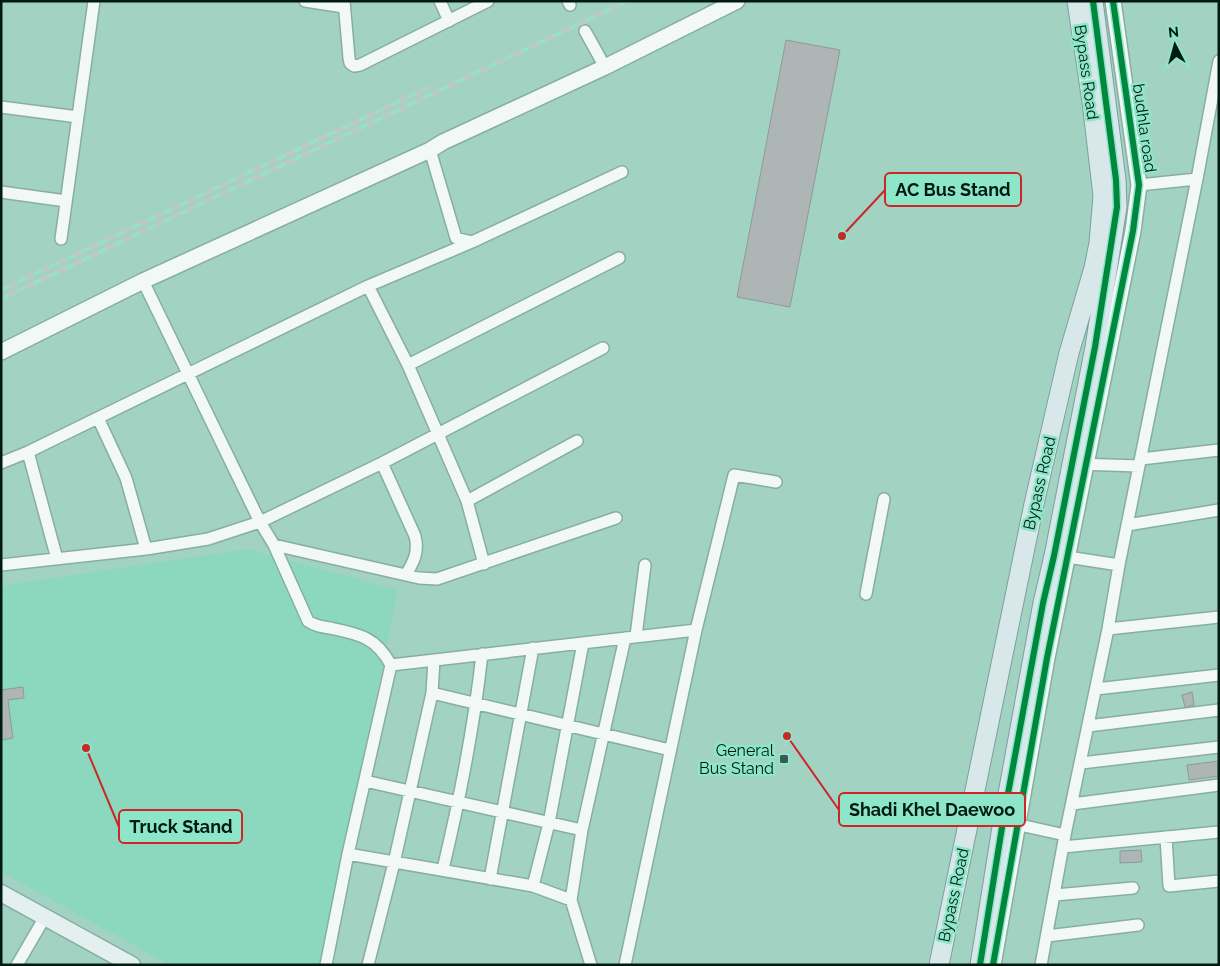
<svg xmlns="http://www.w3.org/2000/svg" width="1220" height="966" font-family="Raleway,sans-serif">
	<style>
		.built { fill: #8cd8bf }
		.building { fill: #aeb6b5; stroke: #909998 }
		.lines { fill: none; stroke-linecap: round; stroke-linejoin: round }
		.minor-casing { stroke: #88aea1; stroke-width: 14 }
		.tertiary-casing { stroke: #88aea1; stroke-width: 18 }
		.secondary-casing { stroke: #88aea1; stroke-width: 19 }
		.primary-casing { stroke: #7aa09f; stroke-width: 21 }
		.minor { stroke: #f1f8f6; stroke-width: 11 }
		.tertiary { stroke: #f1f8f6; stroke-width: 15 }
		.secondary { stroke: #e4f0f0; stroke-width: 16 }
		.primary { stroke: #d8e8ea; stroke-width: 19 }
		.rail-casing { stroke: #bac9c4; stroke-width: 5 }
		.rail { stroke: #8ee6c8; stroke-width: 3; stroke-dasharray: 9; stroke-linecap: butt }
		.cycleway-casing { stroke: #8ee6c8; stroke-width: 9 }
		.cycleway { stroke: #00873e; stroke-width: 6 }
		.poi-dot { fill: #395b50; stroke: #8ee6c8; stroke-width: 2 }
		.labels { text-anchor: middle; stroke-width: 5; stroke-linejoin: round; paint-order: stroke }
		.street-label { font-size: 16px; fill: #011b13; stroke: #8ee6c8 }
		.poi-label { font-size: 16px; fill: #011b13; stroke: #8ee6c8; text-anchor: end }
		.leader { fill: none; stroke: #cb2727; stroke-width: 2 }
		.callout-dot { fill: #cb2727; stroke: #8ee6c8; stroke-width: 2 }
		.callout { fill: #8ee6c8; stroke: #cb2727; stroke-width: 2 }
		.callout-label { font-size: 18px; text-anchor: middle; font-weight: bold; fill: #011b13 }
	</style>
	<rect width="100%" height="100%" fill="#a2d2c2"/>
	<path class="built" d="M247,549L398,590L320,965H170L1,872V586Z"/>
	<path class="building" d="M786,40L840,50L790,307L737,297Z
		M23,687L24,698L8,700L13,738L1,740V690Z
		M1192,692L1194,705L1185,707L1182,695Z
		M1219,761V776L1189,780L1187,765Z
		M1141,850L1142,862L1120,863V851Z"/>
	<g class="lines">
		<defs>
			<path id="minor" d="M305,1L344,7
				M344,1L349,58L350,63L354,66L360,65L488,1
				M440,1L449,21
				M568,1L570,5
				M585,31L605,67
				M1,107L78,117
				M430,150L456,238L472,242
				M1139,185L1197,179
				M1,192L66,201
				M61,239L94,1
				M143,281L260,522L274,545L419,578L437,579L616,518
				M368,286L408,365L467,501L484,564
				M408,365L619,258
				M98,418L126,478L146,549
				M28,452L57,559
				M1141,459L1219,450
				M1,463L28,452L368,286L472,242L622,172
				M382,463L415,536C419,552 414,561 406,575
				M1078,464L1139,466
				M467,501L577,441
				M1127,525L1219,510
				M274,545L308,621C315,626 322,627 330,628C359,634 376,637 391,665L348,854L326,965
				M1061,556L1119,565
				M1,565L146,549L208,539L260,522L382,463L603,348
				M866,594L884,499
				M1108,629L1219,617
				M636,636L645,565
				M391,665L696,630
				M1096,689L1219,675
				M432,693L670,750
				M1088,726L1219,710
				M1081,763L1219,747
				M365,781L582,830
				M1072,804L1219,785
				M1011,823L1065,835
				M1166,837L1169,886L1219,881
				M1063,847L1219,832
				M348,854L533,886L571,900
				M443,869C460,798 474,727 482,654
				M490,879L533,648
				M533,886L549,823L583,643
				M1055,895L1133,888
				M1047,936L1138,925
				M17,965L45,917
				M368,965L394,863L432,693L434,660
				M591,965L571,900L582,830L625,638
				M625,965L696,630L734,475L776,482
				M1041,965L1065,835L1108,629L1119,565L1197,179L1219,61"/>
			<path id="tertiary" d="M1,352L143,281L430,150L443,142L605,67L737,1
				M993,965L1047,658L1133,231L1139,185L1113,1"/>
			<path id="secondary" d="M1,893L132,965"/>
			<path id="primary" d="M939,965L1034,504L1069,353L1094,268L1099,243L1103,196L1092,102L1077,1
				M980,965L1003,821L1043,603L1054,556L1095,347L1117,207L1116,180L1093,1"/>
		</defs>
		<use href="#minor" class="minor-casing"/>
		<use href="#tertiary" class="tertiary-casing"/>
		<use href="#secondary" class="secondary-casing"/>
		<use href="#primary" class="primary-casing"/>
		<use href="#minor" class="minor"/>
		<use href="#tertiary" class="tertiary"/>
		<use href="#secondary" class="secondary"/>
		<use href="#primary" class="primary"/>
		<defs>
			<path id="rail" d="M1,290L427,88
				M1,299L627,1"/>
		</defs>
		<use href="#rail" class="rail-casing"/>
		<use href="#rail" class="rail"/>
		<defs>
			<path id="cycleway" d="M980,965L1003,821L1043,603L1054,556L1095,347L1117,207L1116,180L1093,1
				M993,965L1047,658L1133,231L1139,185L1113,1"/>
		</defs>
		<use href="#cycleway" class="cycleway-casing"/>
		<use href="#cycleway" class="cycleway"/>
	</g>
	<rect class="poi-dot" x="779" y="754" width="10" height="10" rx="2.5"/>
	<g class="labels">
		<g class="street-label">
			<text transform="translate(1087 72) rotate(82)" y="6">Bypass Road</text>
			<text transform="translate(1145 128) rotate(82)" y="6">budhla road</text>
			<text transform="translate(1039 483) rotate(-77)" y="6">Bypass Road</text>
			<text transform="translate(953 895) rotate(-78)" y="6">Bypass Road</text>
		</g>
		<g class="poi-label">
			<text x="774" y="756">General<tspan x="774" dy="18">Bus Stand</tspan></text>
		</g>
	</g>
	<path class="leader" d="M842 236L885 190M787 736L839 810M86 748L119 827"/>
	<g class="callout-dot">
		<circle cx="842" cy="236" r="5"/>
		<circle cx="787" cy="736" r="5"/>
		<circle cx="86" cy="748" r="5"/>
	</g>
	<g class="callout">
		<rect x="885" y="173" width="136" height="33" rx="5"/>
		<rect x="839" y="793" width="186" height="33" rx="5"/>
		<rect x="119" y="810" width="123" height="33" rx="5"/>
	</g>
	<g class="callout-label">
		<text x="953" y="196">AC Bus Stand</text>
		<text x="932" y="816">Shadi Khel Daewoo</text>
		<text x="181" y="833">Truck Stand</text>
	</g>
	<rect width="1220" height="966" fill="none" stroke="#011b13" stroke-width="5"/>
	<g transform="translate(1175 45) rotate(354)" stroke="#8ee6c8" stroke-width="4" paint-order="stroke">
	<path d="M0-4L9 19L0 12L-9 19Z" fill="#011b13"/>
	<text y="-8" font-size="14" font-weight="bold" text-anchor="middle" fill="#011b13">N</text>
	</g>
</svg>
